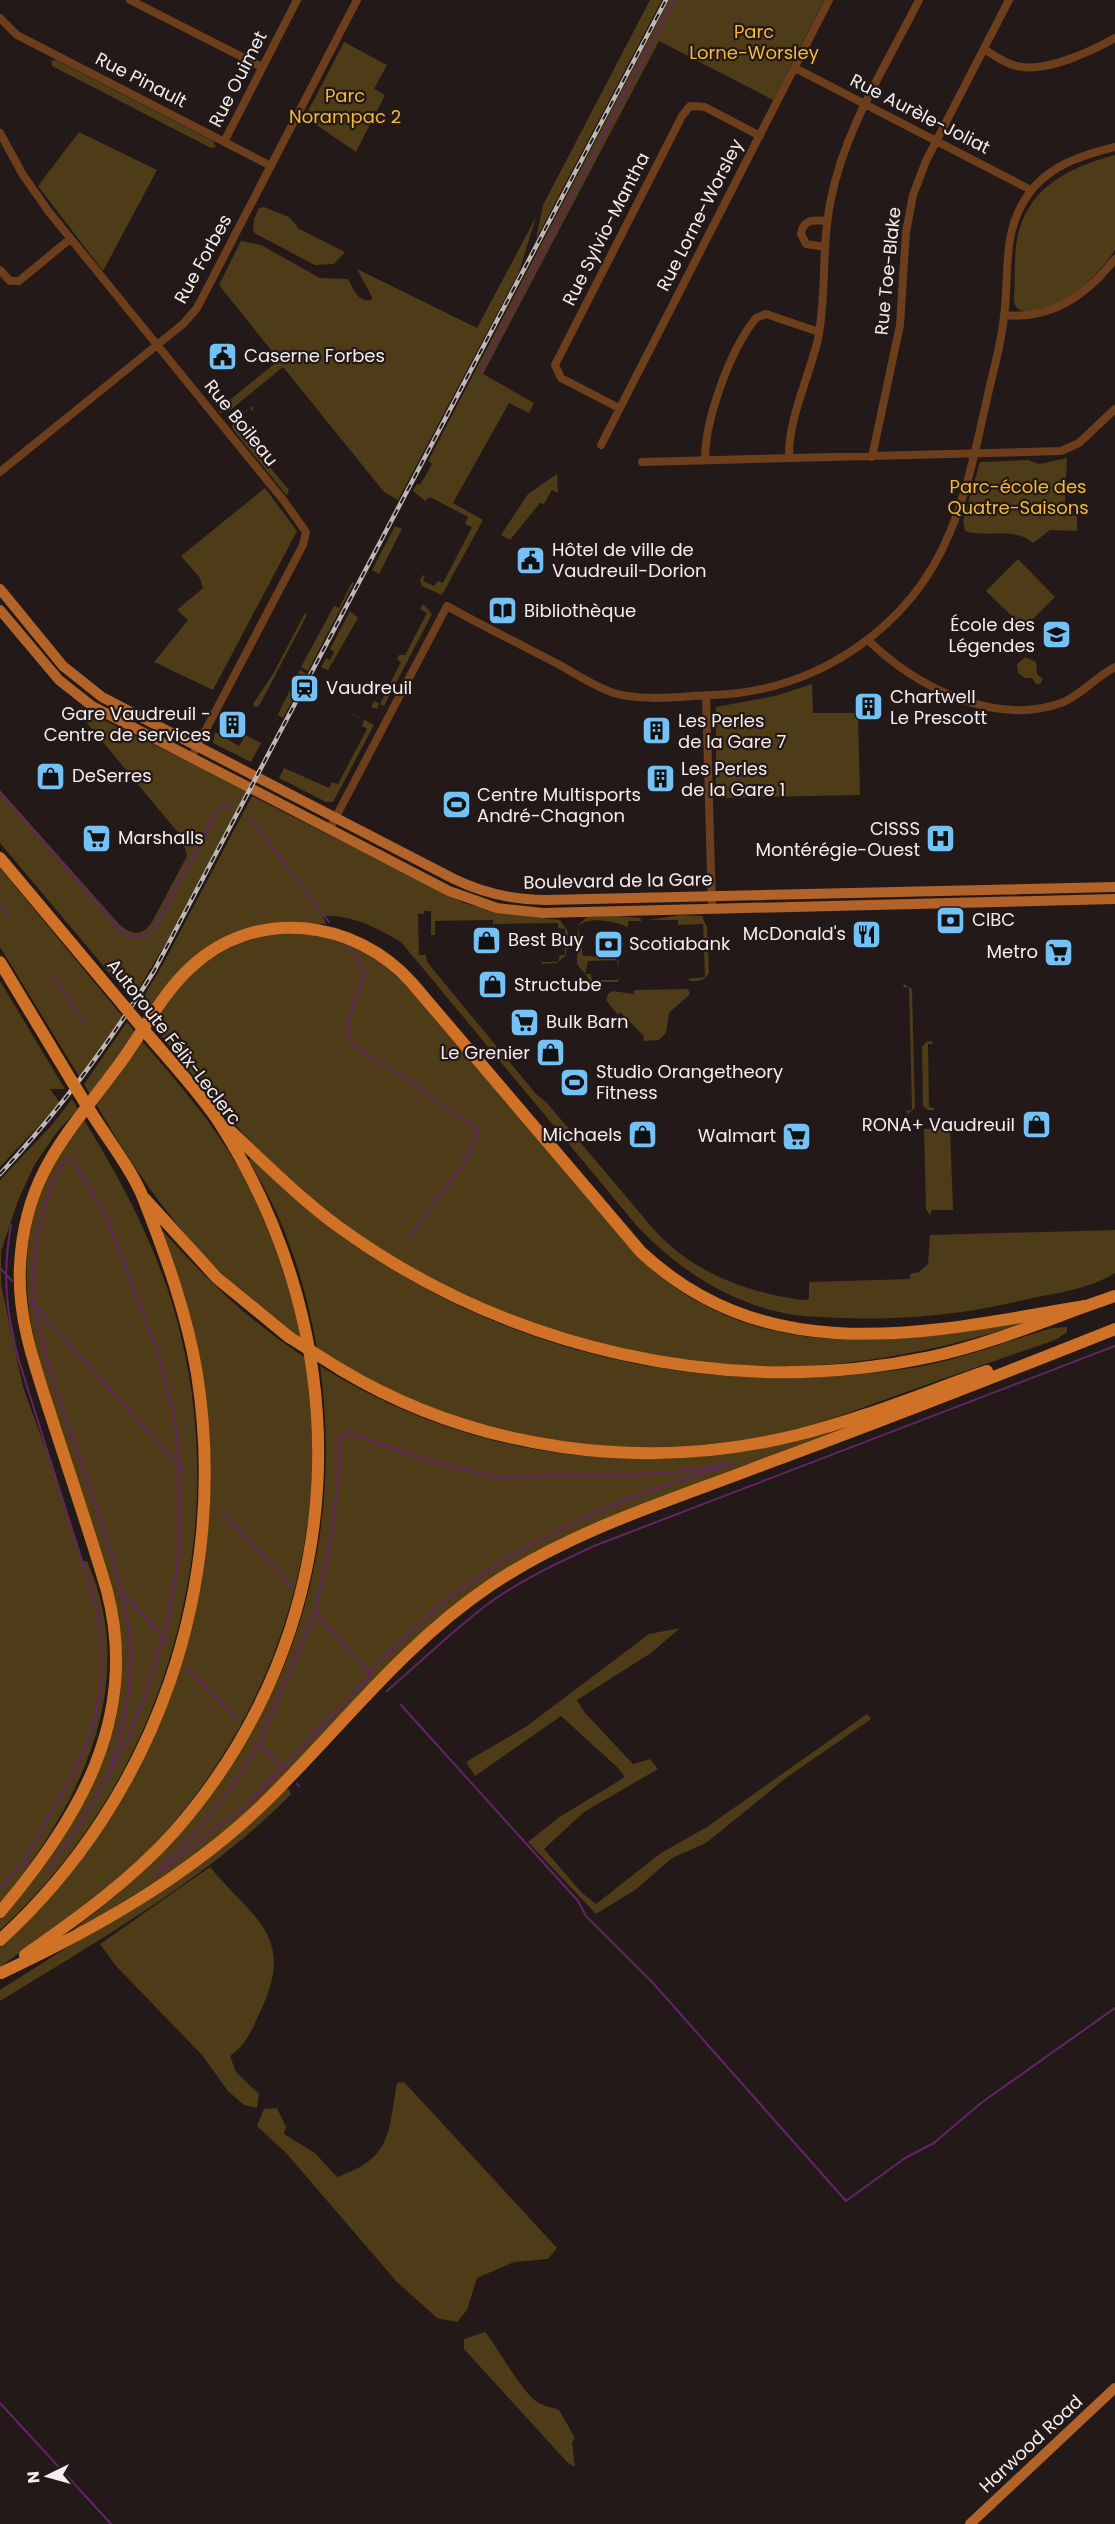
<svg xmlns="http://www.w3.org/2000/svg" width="1115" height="2524" font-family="Poppins,sans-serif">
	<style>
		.green { fill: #4e3b17 }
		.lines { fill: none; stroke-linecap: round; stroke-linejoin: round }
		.stream { stroke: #622664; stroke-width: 2 }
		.minor { stroke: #6d3e1c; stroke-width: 8 }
		.major { stroke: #b2632a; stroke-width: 10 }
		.highway { stroke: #d07128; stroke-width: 12 }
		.rail-casing { stroke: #beb7b6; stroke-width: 4.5 }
		.rail { stroke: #231919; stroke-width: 2; stroke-dasharray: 7; stroke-linecap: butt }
		.highway-bridge { stroke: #d07128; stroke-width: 12 }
		.labels { text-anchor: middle; stroke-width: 4.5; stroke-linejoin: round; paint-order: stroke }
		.park-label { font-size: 18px; fill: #f3b839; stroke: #231919 }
		.street-label { font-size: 18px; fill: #f4edec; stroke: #231919 }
		.poi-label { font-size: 18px; fill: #f4edec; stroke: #231919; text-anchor: start }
	</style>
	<rect width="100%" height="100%" fill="#231919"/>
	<path class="green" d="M650,0H662L536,239L543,205Z
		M669,0H824L773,100L659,41L483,374L534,403L529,413L509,403L453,503L483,520L442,595L422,586L420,580L423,575L425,576L423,581L434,586L438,581L443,583L472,527L465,524L468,517L430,497L425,501L413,491L417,484L420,485L432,464L428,461Z
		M344,42L387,65L374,89L385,95L356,152L305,117Z
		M56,60L213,141L216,147L211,148L52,66L51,61Z
		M79,132L157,170L103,271L38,186Z
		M1115,155V250C1096,278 1067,306 1032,311C1023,312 1017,312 1014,302C1015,284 1014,264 1016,246C1024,189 1065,169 1115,155Z
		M264,207L289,217L299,229L345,252L334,264L315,265L256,234L253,231L254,219L259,208Z
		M536,217L519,272L398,500L384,492L283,367L229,411L219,413L221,407L279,360L219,285L241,241L261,245L320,278L348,279C354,289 357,302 371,300L372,297L357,269L477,328Z
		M252,406L254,412L250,408L238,418L246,429L242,433L287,488L289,487L287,496L232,428L233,420Z
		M1067,458L1064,521L1065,515H1077V531L1050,530L1033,543C1016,527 988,538 965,531L963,521L980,462L1028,460L1039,464Z
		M557,474L558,493L552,490L544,504L540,503L510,540L501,535L528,494Z
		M265,488L297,531L213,690L154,662L188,620L177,610L203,588L200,578L181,556Z
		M395,526L402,529L379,574L372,570Z
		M1018,559L1055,597L1024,628L986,591Z
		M352,582L354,583L308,671L301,667L334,606L339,608Z
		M423,604L432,614L384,706L379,704L377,709L371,707L374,701L380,704L401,662L397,660L399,655H405L427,613L420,609Z
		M350,611L358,618L328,670L321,667L326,658L330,660L334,652L330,649Z
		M305,613L307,615L259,706L255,707L253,704L273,674Z
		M1025,657L1036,662L1037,674L1043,679L1040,684H1036L1032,678H1025L1018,673L1017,664Z
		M300,670L307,674L283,718L278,715L270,730Z
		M812,684L813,713H858L860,795L716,798V707L775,696Z
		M79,708L247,790L176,926L132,1000L0,843V790L120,925C132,935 143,936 152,922L187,856L183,842L188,835L182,836L175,829L77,711Z
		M353,714L374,725L333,802H326L279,778L284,768L329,788L332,782L338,784L367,729L362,726L364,720L353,715L349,717Z
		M215,732L239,746L245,735L261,743L251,762L213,743Z
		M252,796L464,903L507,914L560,920L568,932L566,955L557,963L542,964L540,957L542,962H558L560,955H565V929L558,928V923L493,924V920L435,921V935H431V911H424V914H418L419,955H426L427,962L536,1094L547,1103L656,1232C688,1266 729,1285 774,1295C785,1297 796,1300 807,1300L809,1298V1282L910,1279V1274L919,1272L928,1264L930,1235L1115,1230V1273C1089,1290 1049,1294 1019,1301C960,1315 903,1320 842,1318C822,1317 799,1317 779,1312C723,1299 676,1267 637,1226L401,942C375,927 354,915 323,916L326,924L286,922L266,924L228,936L147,1017L138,1006L163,964Z
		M0,868L123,1017L80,1078L0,947Z
		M681,915L702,916L707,927L709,972C706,981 699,981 691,981L687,979L705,977L703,924L678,925V920H648Z
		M619,916L640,918L642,921H628V927C616,922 590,915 578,926L583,956L613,957L619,962L618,966L617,960L588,961L585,974H591L592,980H617L619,976L618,982H591L577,964L578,925L587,917Z
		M265,934H321L375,957L408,987L623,1240C647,1266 672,1289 704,1305C800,1356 918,1342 1021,1321L1022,1324C960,1344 898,1358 833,1364C641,1379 439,1311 295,1184C242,1137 196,1081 153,1025C185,974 208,953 265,934Z
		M0,981L65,1089H50L60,1103L0,1167Z
		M904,984L912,989L915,1108L908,1114L906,1111L912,1110L909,988L903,987Z
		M688,989L690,994L669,1013L666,1033L659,1040L643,1041L644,1036L620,1012L618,1015L606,1000L608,994L612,991L634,994V990Z
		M127,1022L136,1033L90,1095L84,1084Z
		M142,1041C176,1080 210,1119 237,1165C268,1219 287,1279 303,1340C213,1280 149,1197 96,1104Z
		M932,1041L933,1044H928L929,1107L934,1108V1110H928L923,1106L922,1047L926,1042Z
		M72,1099L78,1109L57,1132L35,1164L19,1198L1,1251V1284L23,1387L53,1469L82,1561H87C142,1684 78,1808 0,1903V1180L50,1127Z
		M83,1118C121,1180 155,1243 175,1313C237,1531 167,1777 0,1930V1919C52,1859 104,1788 118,1708C128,1650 115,1598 97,1544C85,1503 72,1463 59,1423C34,1347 14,1285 36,1206C46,1173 65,1146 83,1118Z
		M950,1128L953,1210H932L930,1215L926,1209L924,1129Z
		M251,1158C429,1336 670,1407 917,1367C963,1359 1007,1341 1052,1328L1067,1327V1332L1055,1340C1006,1357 957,1374 909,1391C870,1405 832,1420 792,1430C677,1460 545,1451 434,1409C393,1393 355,1371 317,1349C306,1284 284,1216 248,1160Z
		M162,1230C205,1278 251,1323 306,1358C334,1539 274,1721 146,1853C103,1897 50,1931 0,1967V1947C147,1813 226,1618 208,1419C203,1355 179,1292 162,1230Z
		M320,1366C485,1468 665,1482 849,1427L613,1517L453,1607L400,1652L258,1803L197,1855L77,1931L75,1928C257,1794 351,1592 320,1366Z
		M680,1628L651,1653L577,1700L585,1713L633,1764L650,1759L658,1769L584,1812L544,1849L581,1892L596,1904L661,1853L707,1827L867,1714L871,1719L786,1778L706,1843L672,1858L635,1890L596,1914L528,1842L558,1818L625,1777L617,1767L561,1716L475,1776L466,1762L527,1726L649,1634Z
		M288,1788L291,1794C210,1877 99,1940 0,2001V1990L85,1936Z
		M210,1867C253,1919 297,1936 260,2012C252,2030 246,2045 230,2056L236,2072L259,2094L257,2108L244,2105L228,2091L202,2055L116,1966L100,1944Z
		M404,2082L557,2248L548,2259L514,2262L477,2278L467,2310L457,2322L437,2318L396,2281L287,2154L257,2126L264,2109L277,2108L286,2127L284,2134L315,2153L337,2177C392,2158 388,2134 397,2083Z
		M485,2332C498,2347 523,2396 541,2404C546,2407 553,2407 559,2410L575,2438L572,2443L575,2467L567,2462L464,2349V2339Z"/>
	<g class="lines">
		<path class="stream" d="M480,372L674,0
			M0,792L119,928C130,939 141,941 153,931L218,809L223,805L234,807
			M248,815L329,922
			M0,904L9,916
			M346,944L359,961L365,974L349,1018V1039L358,1049L405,1078L479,1131L463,1165L408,1238
			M52,975L86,1023
			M0,1268L12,1281
			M29,1300L185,1472
			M223,1513L291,1586
			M121,1590L167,1642
			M188,1669L237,1718
			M387,1691C422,1661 455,1628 492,1601C523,1579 560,1562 594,1546L1115,1346
			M401,1705L578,1901L586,1916L653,1983L846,2201L905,2158L934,2143L981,2103L1115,2008
			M259,1744L284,1770
			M297,1784L299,1786
			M48,1870L91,1806L128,1738L144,1700L169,1616L178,1559L179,1521L178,1448L174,1414L158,1352L104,1211L73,1162L67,1158C56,1169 50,1189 46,1203C40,1222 36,1242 34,1261C30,1306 44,1352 58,1394C80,1464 112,1541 126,1611C137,1668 126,1722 108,1776
			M160,1871L243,1808L371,1675L315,1612
			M153,1876L199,1829L238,1778L259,1743L315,1612L331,1539L339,1472L338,1439L350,1433L420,1458L500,1478L569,1474L628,1476L705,1469L733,1463C635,1492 530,1534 449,1598C420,1620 396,1648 368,1672
			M0,1889L20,1865L28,1864L26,1863V1856C77,1765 118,1716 96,1605L19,1361C6,1311 2,1276 11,1225
			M0,2403L111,2524"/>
		<path class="minor" d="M130,0L262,67
			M0,18L17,35L271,166
			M984,49C995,56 1009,66 1022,67C1049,71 1092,51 1115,38
			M795,68L1031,190
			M0,133L23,175L49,212L284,501L306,532L303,545L192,756
			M224,142L297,0
			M825,247L806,244L801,234C803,219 814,220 827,221
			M0,270L10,281H19L70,239
			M1004,315C1051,320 1087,295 1115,259
			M619,408L561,378L555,365L682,116L690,106L705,107L760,136
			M601,445L829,0
			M872,457L900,325L906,232L913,195L926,161L1009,0
			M789,458C788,418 809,378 818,339C827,293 821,245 831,199C845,128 887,64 919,0
			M705,460C705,419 730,350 756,318L766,314L819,332
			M642,462L1061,451L1079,443L1115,409
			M0,472L183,324L197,308L357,0
			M868,640C915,686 994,727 1061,703C1082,695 1095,677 1115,667
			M706,695L712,909
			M330,828L447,606C483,626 521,645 558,664C576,674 595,687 614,693C644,702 683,696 713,695C816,692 911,628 950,532C972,480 981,420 995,365C1001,341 1005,317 1006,293C1008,260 1006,231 1024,201C1044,167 1079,156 1115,147"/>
		<path class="major" d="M0,589L63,666L102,697L454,879C483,893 513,900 546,900L1115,887
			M0,610L59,680L92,706L449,891L497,908L543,913L1115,899
			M970,2524L1115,2388"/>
		<path class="highway" d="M0,858L124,1006
			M0,962L71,1080
			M226,1127C263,1161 298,1197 339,1227C507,1349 726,1400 930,1357C995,1343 1053,1317 1115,1296
			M145,1199L217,1278L289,1337
			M340,1369C476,1451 644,1473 797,1435C862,1419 924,1393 987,1371
			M0,1912C79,1819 140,1717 107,1591C90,1533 70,1475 51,1416C35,1366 17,1318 20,1265C25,1174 67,1135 118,1066C142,1034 161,995 190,968C255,906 355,919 412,983L641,1252C770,1372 930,1332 1085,1306
			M0,1940C157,1797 230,1583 197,1374C187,1314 166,1256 144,1200C132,1170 109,1141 92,1114
			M25,1955C78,1918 130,1881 174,1832C353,1628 363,1344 217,1119C197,1090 172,1063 149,1036
			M1,1973C93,1930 185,1878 260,1807C338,1732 399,1647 491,1585C573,1530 669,1501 760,1466C879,1422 997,1376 1115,1329"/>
		<defs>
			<path id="rail" d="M0,1174C59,1111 109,1044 154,971L666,0"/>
		</defs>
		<use href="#rail" class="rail-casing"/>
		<use href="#rail" class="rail"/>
		<path class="highway-bridge" d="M124,1006L149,1036
			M71,1080L92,1114
			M289,1337L340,1369"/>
	</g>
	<defs>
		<symbol id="civic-square" viewBox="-11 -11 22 22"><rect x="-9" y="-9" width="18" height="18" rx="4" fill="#73c1f5" stroke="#231919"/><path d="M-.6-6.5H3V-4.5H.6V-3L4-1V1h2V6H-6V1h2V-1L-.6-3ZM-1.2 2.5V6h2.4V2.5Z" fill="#111"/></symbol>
		<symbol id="library-square" viewBox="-11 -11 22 22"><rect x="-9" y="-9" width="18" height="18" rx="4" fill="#73c1f5" stroke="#231919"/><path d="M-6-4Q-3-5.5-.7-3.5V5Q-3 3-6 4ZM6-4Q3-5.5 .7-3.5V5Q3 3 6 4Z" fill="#111"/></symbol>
		<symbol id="school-square" viewBox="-11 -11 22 22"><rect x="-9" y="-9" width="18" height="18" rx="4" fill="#73c1f5" stroke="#231919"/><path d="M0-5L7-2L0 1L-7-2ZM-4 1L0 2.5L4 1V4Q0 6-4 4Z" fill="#111"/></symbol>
		<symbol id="station-square" viewBox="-11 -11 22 22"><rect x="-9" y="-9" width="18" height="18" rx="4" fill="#73c1f5" stroke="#231919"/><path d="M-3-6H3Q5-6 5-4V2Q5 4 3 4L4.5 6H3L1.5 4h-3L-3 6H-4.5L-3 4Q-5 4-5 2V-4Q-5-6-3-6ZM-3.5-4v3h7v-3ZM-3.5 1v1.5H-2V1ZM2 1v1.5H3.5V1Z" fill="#111"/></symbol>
		<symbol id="building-square" viewBox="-11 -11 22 22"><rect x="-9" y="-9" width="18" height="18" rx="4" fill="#73c1f5" stroke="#231919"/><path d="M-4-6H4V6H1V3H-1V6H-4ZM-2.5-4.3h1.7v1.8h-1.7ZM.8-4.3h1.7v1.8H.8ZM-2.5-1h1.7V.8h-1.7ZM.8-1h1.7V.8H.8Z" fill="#111"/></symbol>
		<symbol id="shop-square" viewBox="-11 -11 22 22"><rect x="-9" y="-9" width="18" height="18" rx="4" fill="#73c1f5" stroke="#231919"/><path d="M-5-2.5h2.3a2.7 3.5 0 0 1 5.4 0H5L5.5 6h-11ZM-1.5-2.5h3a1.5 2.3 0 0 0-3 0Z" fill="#111"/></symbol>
		<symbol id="stadium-square" viewBox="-11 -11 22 22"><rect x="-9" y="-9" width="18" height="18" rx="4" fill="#73c1f5" stroke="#231919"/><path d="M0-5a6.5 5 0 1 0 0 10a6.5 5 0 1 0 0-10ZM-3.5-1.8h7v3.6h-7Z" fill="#111"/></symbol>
		<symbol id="supermarket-square" viewBox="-11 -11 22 22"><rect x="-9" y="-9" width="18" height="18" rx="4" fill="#73c1f5" stroke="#231919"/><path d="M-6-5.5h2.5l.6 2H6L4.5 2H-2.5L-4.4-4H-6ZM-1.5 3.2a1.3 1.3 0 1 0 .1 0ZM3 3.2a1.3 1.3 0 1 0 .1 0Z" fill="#111"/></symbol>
		<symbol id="hospital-square" viewBox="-11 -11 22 22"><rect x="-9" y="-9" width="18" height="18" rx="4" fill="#73c1f5" stroke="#231919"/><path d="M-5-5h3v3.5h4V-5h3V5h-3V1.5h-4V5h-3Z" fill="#111"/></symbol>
		<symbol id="bank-square" viewBox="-11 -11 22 22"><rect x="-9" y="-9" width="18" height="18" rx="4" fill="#73c1f5" stroke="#231919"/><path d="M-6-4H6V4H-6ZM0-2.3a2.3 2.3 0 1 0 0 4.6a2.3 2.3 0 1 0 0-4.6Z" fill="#111"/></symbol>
		<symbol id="restaurant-square" viewBox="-11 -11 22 22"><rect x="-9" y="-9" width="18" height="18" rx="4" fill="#73c1f5" stroke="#231919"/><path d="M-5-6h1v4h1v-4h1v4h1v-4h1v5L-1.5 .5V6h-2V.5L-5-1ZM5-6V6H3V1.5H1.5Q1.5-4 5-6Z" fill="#111"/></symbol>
	</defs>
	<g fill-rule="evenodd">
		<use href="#civic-square" x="206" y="340" width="33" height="33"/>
		<use href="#civic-square" x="514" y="544" width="33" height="33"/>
		<use href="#library-square" x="486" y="594" width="33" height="33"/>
		<use href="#school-square" x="1040" y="618" width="33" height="33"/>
		<use href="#station-square" x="288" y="672" width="33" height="33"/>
		<use href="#building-square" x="852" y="690" width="33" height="33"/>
		<use href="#building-square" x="216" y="708" width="33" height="33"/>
		<use href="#building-square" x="640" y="714" width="33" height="33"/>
		<use href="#shop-square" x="34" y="760" width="33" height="33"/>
		<use href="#building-square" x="644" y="762" width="33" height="33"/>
		<use href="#stadium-square" x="440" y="788" width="33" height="33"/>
		<use href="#supermarket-square" x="80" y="822" width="33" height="33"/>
		<use href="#hospital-square" x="924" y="822" width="33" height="33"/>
		<use href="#bank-square" x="934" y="904" width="33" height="33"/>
		<use href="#restaurant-square" x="850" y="918" width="33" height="33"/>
		<use href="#shop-square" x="470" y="924" width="33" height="33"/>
		<use href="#bank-square" x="592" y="928" width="33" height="33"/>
		<use href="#supermarket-square" x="1042" y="936" width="33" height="33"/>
		<use href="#shop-square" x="476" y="968" width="33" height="33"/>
		<use href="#supermarket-square" x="508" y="1006" width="33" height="33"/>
		<use href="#shop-square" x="534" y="1036" width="33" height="33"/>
		<use href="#stadium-square" x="558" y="1066" width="33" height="33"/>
		<use href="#shop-square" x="1020" y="1108" width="33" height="33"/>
		<use href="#shop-square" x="626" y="1118" width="33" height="33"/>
		<use href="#supermarket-square" x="780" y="1120" width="33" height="33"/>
	</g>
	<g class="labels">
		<g class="park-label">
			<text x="754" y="38">Parc<tspan x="754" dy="21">Lorne-Worsley</tspan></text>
			<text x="345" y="102">Parc<tspan x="345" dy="21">Norampac 2</tspan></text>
			<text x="1018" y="493">Parc-école des<tspan x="1018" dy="21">Quatre-Saisons</tspan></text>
		</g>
		<g class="street-label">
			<text transform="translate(238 79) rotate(-63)" y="6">Rue Ouimet</text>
			<text transform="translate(141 80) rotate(27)" y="6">Rue Pinault</text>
			<text transform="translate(920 114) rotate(27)" y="6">Rue Aurèle-Joliat</text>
			<text transform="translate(700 215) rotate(-63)" y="6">Rue Lorne-Worsley</text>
			<text transform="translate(606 229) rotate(-63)" y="6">Rue Sylvio-Mantha</text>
			<text transform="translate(203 259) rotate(-61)" y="6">Rue Forbes</text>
			<text transform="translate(888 271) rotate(-84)" y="6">Rue Toe-Blake</text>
			<text transform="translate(241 423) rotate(51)" y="6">Rue Boileau</text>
			<text transform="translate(618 881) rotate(-1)" y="6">Boulevard de la Gare</text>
			<text transform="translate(174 1042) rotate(52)" y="6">Autoroute Félix-Leclerc</text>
			<text transform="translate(1031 2444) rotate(-43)" y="6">Harwood Road</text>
		</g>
		<g class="poi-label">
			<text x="244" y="362">Caserne Forbes</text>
			<text x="552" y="556">Hôtel de ville de<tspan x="552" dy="21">Vaudreuil-Dorion</tspan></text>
			<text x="524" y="617">Bibliothèque</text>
			<text x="1035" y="631" text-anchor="end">École des<tspan x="1035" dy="21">Légendes</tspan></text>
			<text x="326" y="694">Vaudreuil</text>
			<text x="890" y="703">Chartwell<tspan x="890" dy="21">Le Prescott</tspan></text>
			<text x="211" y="720" text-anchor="end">Gare Vaudreuil -<tspan x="211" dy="21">Centre de services</tspan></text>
			<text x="678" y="727">Les Perles<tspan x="678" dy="21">de la Gare 7</tspan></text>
			<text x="681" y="775">Les Perles<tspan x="681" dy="21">de la Gare 1</tspan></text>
			<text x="72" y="782">DeSerres</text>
			<text x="477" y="801">Centre Multisports<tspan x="477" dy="21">André-Chagnon</tspan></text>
			<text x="920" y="835" text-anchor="end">CISSS<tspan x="920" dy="21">Montérégie-Ouest</tspan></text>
			<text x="118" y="844">Marshalls</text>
			<text x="972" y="926">CIBC</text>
			<text x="846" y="940" text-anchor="end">McDonald's</text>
			<text x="508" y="946">Best Buy</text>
			<text x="629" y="950">Scotiabank</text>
			<text x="1038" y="958" text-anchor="end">Metro</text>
			<text x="514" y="991">Structube</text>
			<text x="546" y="1028">Bulk Barn</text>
			<text x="530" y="1059" text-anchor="end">Le Grenier</text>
			<text x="596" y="1078">Studio Orangetheory<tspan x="596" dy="21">Fitness</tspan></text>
			<text x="1015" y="1131" text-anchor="end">RONA+ Vaudreuil</text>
			<text x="622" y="1141" text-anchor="end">Michaels</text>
			<text x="776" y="1142" text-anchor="end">Walmart</text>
		</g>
	</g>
	<g transform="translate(48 2476) rotate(265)" stroke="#231919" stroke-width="4.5" paint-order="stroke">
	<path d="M0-4.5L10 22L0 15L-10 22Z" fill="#f4edec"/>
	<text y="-9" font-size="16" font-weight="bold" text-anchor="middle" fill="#f4edec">N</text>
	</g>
</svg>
